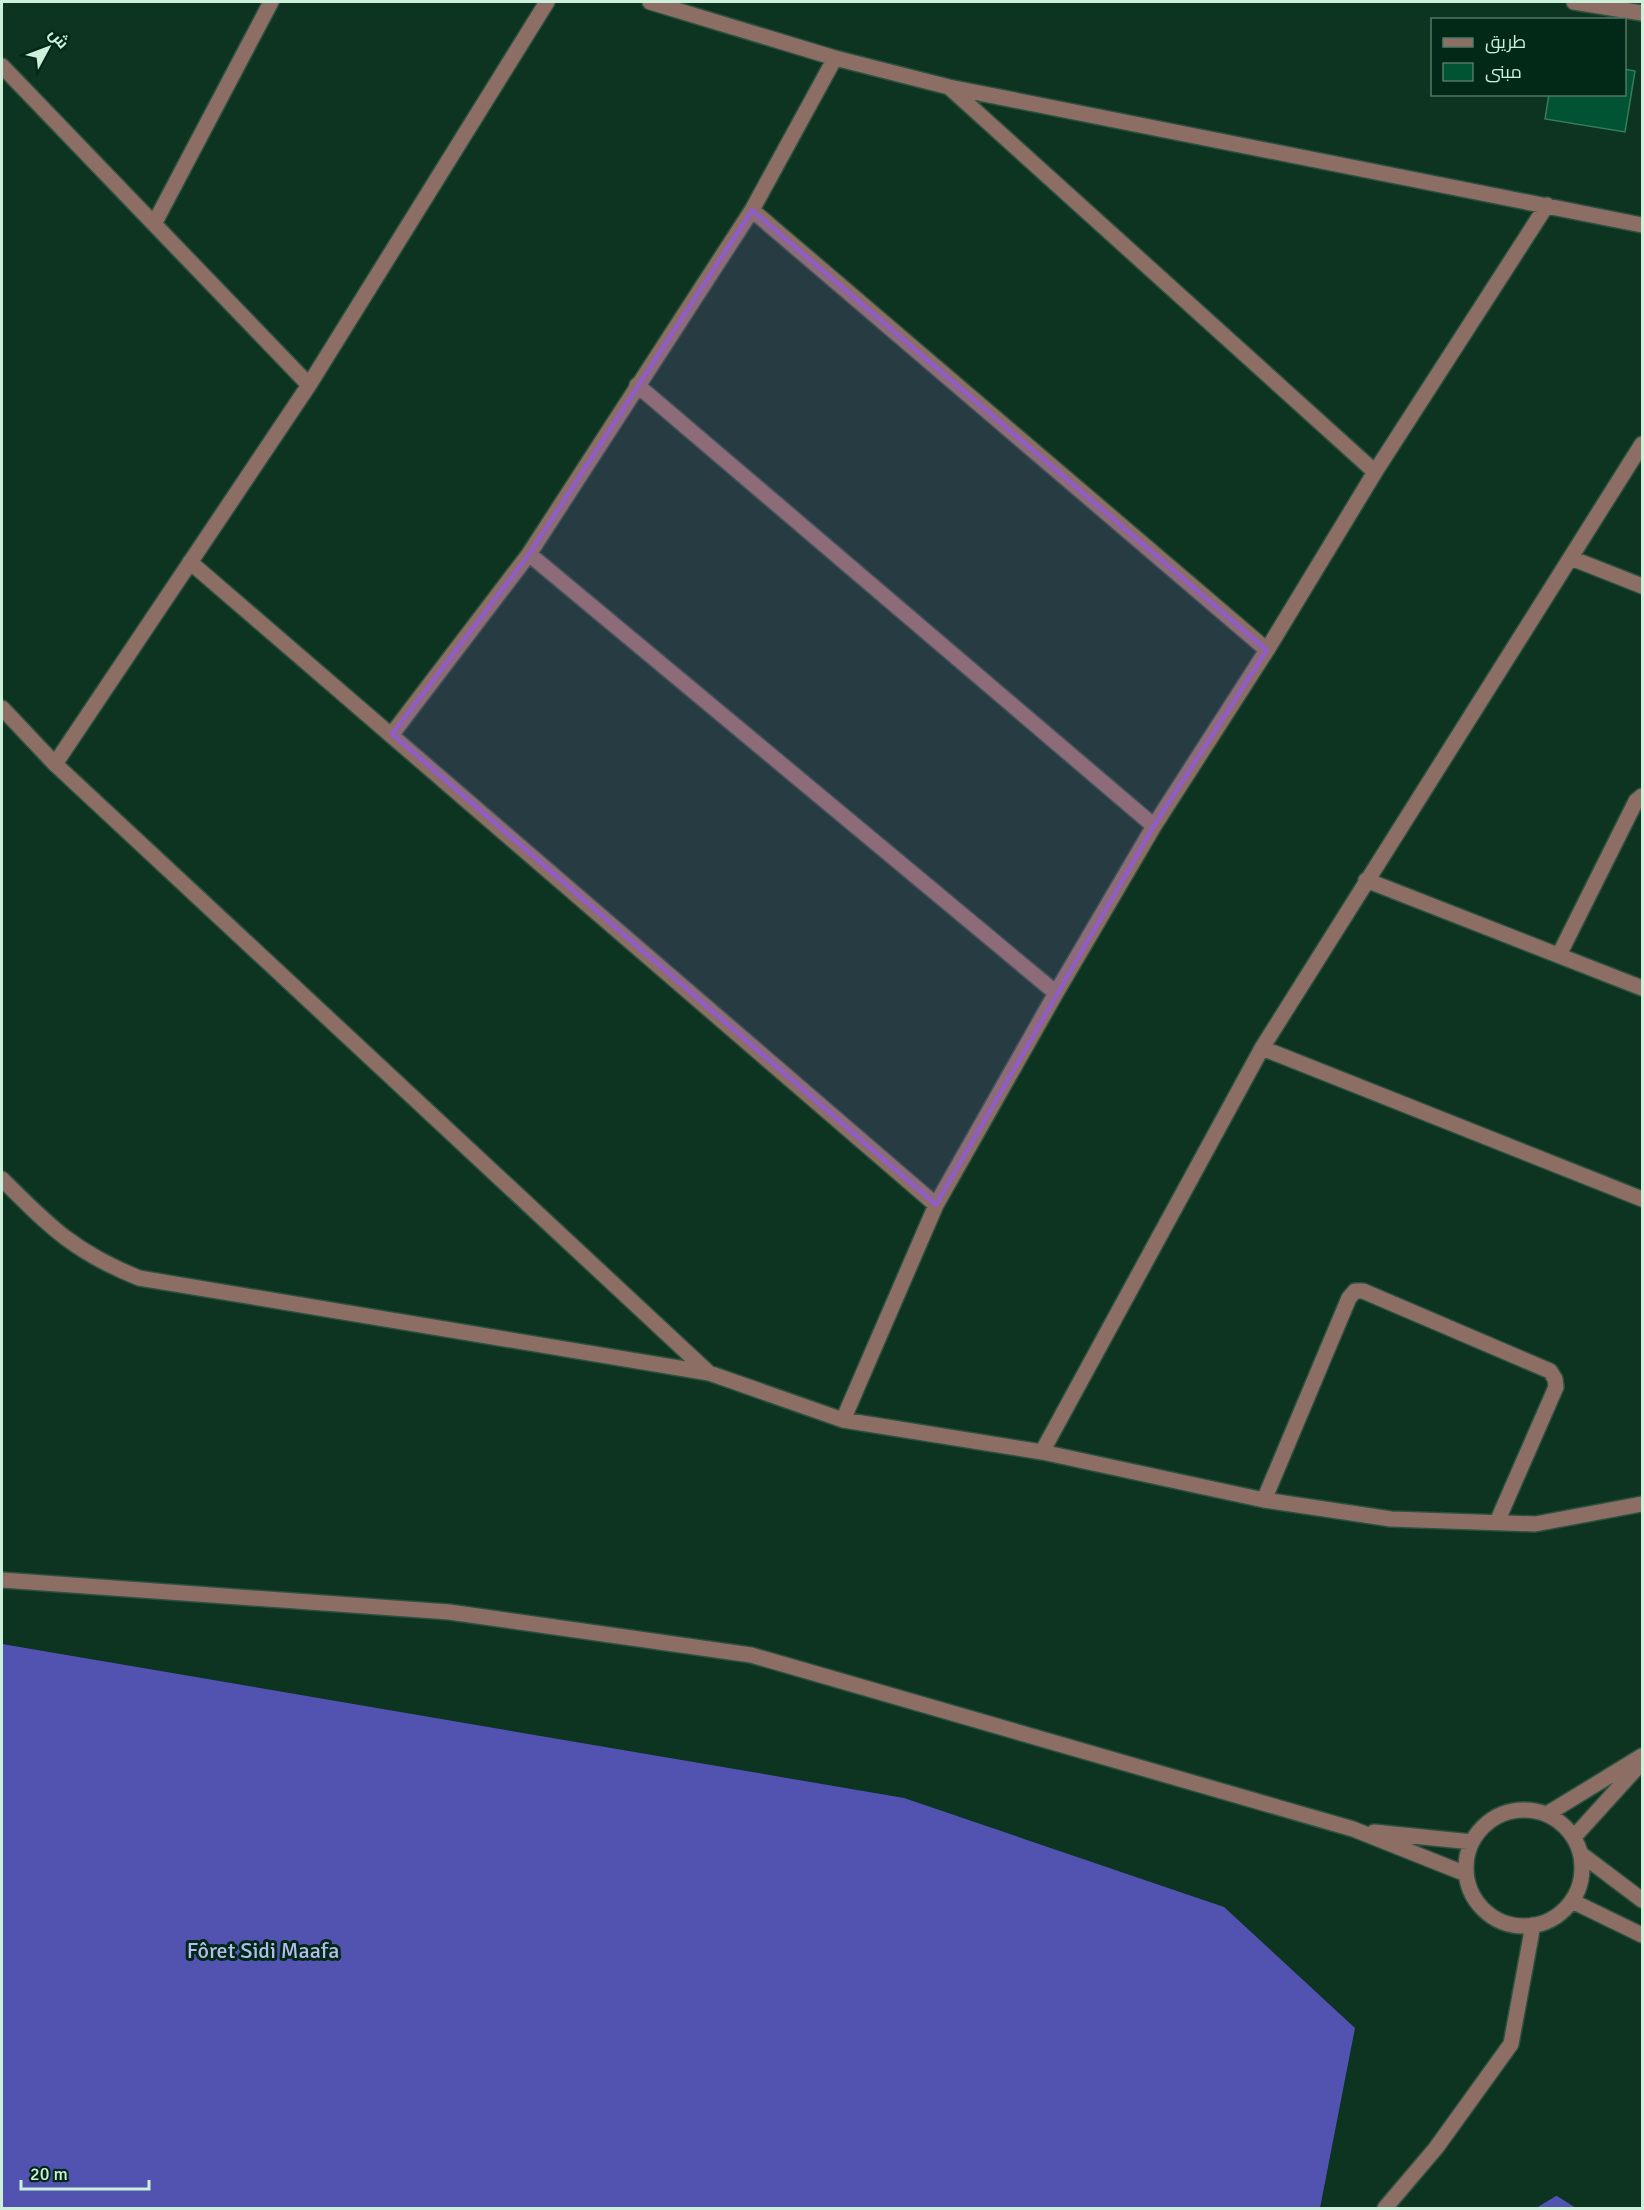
<svg xmlns="http://www.w3.org/2000/svg" width="1644" height="2210" font-family="Signika,Cairo,sans-serif">
	<style>
		.forest { fill: #5253b1 }
		.building { fill: #005434; stroke: #377d5a; stroke-width: 1.5 }
		.lines { fill: none; stroke-linecap: round; stroke-linejoin: round }
		.minor-casing { stroke: #2c513f; stroke-width: 18 }
		.minor { stroke: #8c6e64; stroke-width: 15 }
		.marked { fill: #905dc6; fill-opacity: 0.2; stroke: #905dc6; stroke-width: 4.5; stroke-linejoin: round }
		.labels { text-anchor: middle; stroke-width: 6; stroke-linejoin: round; paint-order: stroke }
		.park-label { font-size: 22px; fill: #b6bcee; stroke: #022917 }
	</style>
	<rect width="100%" height="100%" fill="#0d3321"/>
	<path class="forest" d="M2,1644L904,1798L1224,1907L1355,2028L1320,2208H2Z
		M1557,2196L1576,2208H1536L1556,2196Z"/>
	<path class="building" d="M1624,69L1635,71L1625,132L1545,119L1549,94H1624Z"/>
	<g class="lines">
		<defs>
			<path id="minor" d="M650,2L835,58L949,87L1642,225
				M1574,2L1642,13
				M2,66L309,385
				M949,87L1375,472
				M752,210L1267,650
				M154,224L271,2
				M637,385L1154,826
				M529,554L1056,993
				M1571,558L1642,586
				M190,562L936,1205
				M2,708L55,764L709,1373
				M392,734L529,554L752,210L835,58
				M55,764L309,385L547,2
				M1366,880L1642,988
				M1559,955L1636,801L1642,796
				M1262,1048L1642,1199
				M2,1179C49,1226 74,1252 139,1278L709,1373L843,1420L1042,1452L1264,1500L1391,1519L1535,1524L1642,1504
				M843,1420L936,1205L1056,993L1154,826L1267,650L1375,472L1547,205
				M1042,1452L1262,1048L1642,444
				M1264,1500L1349,1298L1355,1291H1363L1550,1371L1555,1379L1556,1387L1497,1522
				M2,1580L449,1612L751,1655L1353,1829L1466,1874
				M1466 1868a58 58 0 1 1 116 0a58 58 0 1 1-116 0Z
				M1547,1814L1642,1756
				M1374,1832L1472,1842
				M1574,1837L1642,1762
				M1581,1854L1642,1900
				M1572,1901L1642,1935
				M1385,2208L1436,2148L1511,2044L1533,1925"/>
		</defs>
		<use href="#minor" class="minor-casing"/>
		<use href="#minor" class="minor"/>
	</g>
	<path class="marked" d="M752,210L1267,650L1154,826L936,1205L392,734L529,554Z"/>
	<g class="labels">
		<g class="park-label">
			<text x="263" y="1958">Fôret Sidi Maafa</text>
		</g>
	</g>
	<rect width="1644" height="2210" fill="none" stroke="#cdf0db" stroke-width="6"/>
	<rect x="1431" y="18" width="195" height="78" fill="#022917" stroke="#537965" stroke-width="1.5"/>
	<rect x="1443" y="38" width="30" height="9" fill="#8c6e64" stroke="#537965" stroke-width="1.5"/>
	<text x="1485" y="48" font-size="18" fill="#cdf0db">طريق</text>
	<rect x="1443" y="63" width="30" height="18" fill="#005434" stroke="#537965" stroke-width="1.5"/>
	<text x="1485" y="78" font-size="18" fill="#cdf0db">مبنى</text>
	<g transform="translate(48 48) rotate(49)" stroke="#022917" stroke-width="4.5" paint-order="stroke">
	<path d="M0-4.5L10 22L0 15L-10 22Z" fill="#cdf0db"/>
	<text y="-9" font-size="16" font-weight="bold" text-anchor="middle" fill="#cdf0db">ش</text>
	</g>
	<path d="M21 2180v9h128v-9" fill="none" stroke="#cdf0db" stroke-width="3"/>
	<text x="30" y="2180" font-size="18" fill="#cdf0db" stroke="#022917" stroke-width="4.5" paint-order="stroke">20 m</text>
</svg>
